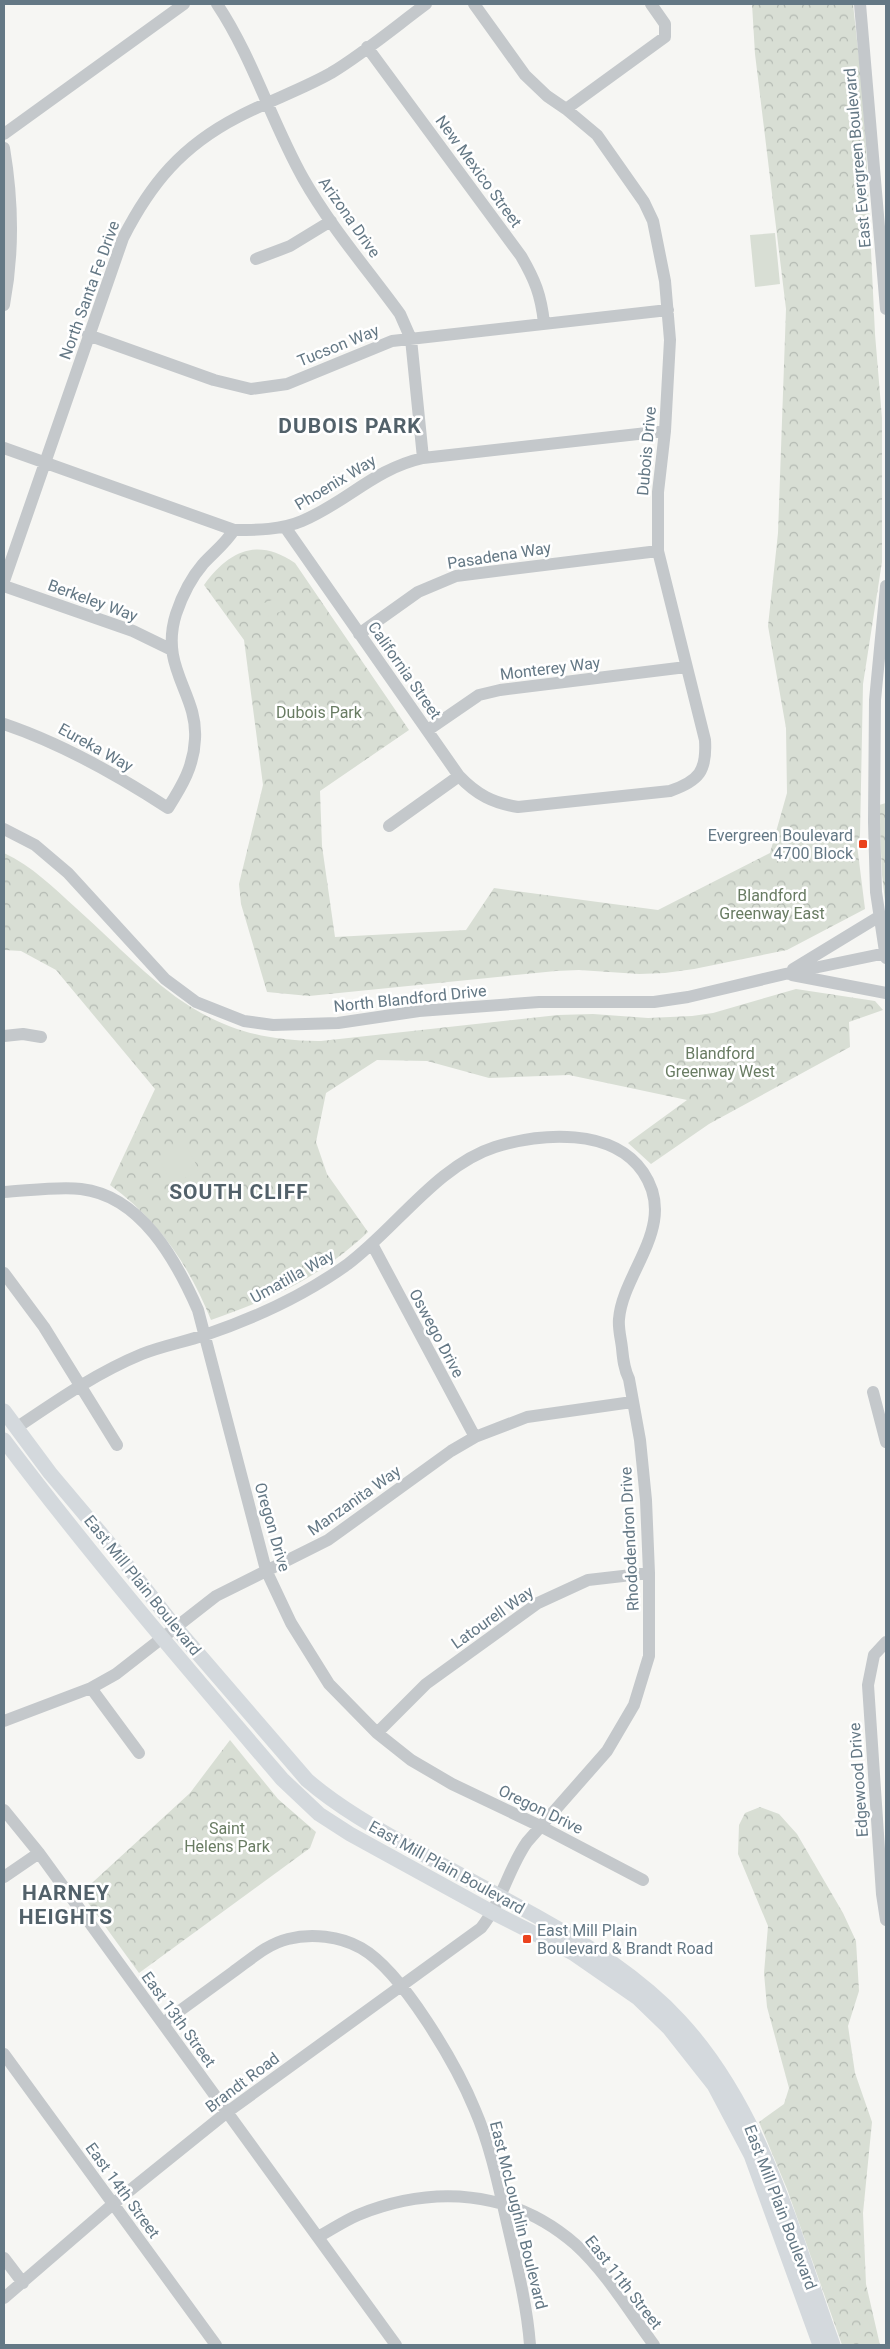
<svg xmlns="http://www.w3.org/2000/svg" width="890" height="2349" font-family="Roboto,sans-serif">
	<style>
		.forest { fill: url(#forest-crowns) }
		.pitch { fill: #d8ded4 }
		.lines { fill: none; stroke-linecap: round; stroke-linejoin: round }
		.minor { stroke: #c4c8cb; stroke-width: 12 }
		.major { stroke: #d4d9dd; stroke-width: 15 }
		.poi-dot { fill: #eb431e; stroke: #fff; stroke-width: 2 }
		.labels { text-anchor: middle; stroke-width: 5; stroke-linejoin: round; paint-order: stroke }
		.street-label { font-size: 16px; fill: #647885; stroke: #fff }
		.park-label { font-size: 16px; fill: #697c63; stroke: #fff }
		.poi-label { font-size: 16px; fill: #647885; stroke: #fff; text-anchor: end }
		.district-label { font-size: 21px; font-weight: bold; letter-spacing: 1px; fill: #52616a; stroke: #fff }
	</style>
	<defs>
		<pattern id="forest-crowns" width="20" height="18" patternUnits="userSpaceOnUse" patternTransform="scale(1.25)"><rect width="20" height="18" fill="#d8ded4"/><path d="M2 6a3 3 0 1 1 6 0M12 15a3 3 0 1 1 6 0" fill="none" stroke="#b3b9b2"/></pattern>
	</defs>
	<rect width="100%" height="100%" fill="#f6f6f3"/>
	<path class="forest" d="M752,4H853L864,105L875,334L882,418V562L863,684L860,836L857,845L865,909L787,950L694,969L665,973L639,974L579,970L556,971L309,996L267,992L241,904L239,884L263,785L244,640L204,585C229,551 257,537 295,563L409,730L320,791L322,846L335,937L466,930L494,888L658,910L770,853L787,793L786,728L768,626L778,533L786,309L755,54Z
		M886,803V909L882,875L879,805Z
		M4,853C32,866 54,888 76,908C158,982 201,1042 321,1041L558,1015L593,1014L648,1018L692,1016L713,1013L796,989L875,1001L883,1010L849,1022L850,1047L709,1124L651,1164L628,1143L687,1100L569,1075L489,1078L427,1061L377,1060L326,1093L316,1142L327,1174L368,1232C319,1278 274,1298 211,1320C189,1265 158,1220 110,1185L155,1089L56,970L21,951L4,950Z
		M230,1740L278,1799L316,1832L310,1848L139,1973L81,1893L190,1793Z
		M760,1807L779,1814L797,1834L843,1913L856,1941L859,1991L848,2026L855,2073L872,2122L863,2213L866,2284L880,2345H842L787,2189L759,2122L784,2104L789,2088L767,2007L764,1973L768,1926L738,1854L739,1825L745,1813Z"/>
	<path class="pitch" d="M775,233L780,284L755,287L750,235Z
		M277,598L282,611L263,618L259,605Z
		M183,1143L186,1145L199,1170L173,1185L159,1159Z"/>
	<g class="lines">
		<path class="minor" d="M217,4C253,58 271,121 303,178C330,226 368,270 400,314L411,339L423,458
			M860,4L886,309
			M367,47L521,256C535,280 541,295 544,323
			M566,109L665,37V24L651,4
			M4,134L184,4
			M4,148C13,201 14,252 4,305
			M256,259L290,246L331,221
			M88,335L214,380L251,389L287,384L392,341L668,310
			M4,448L234,530C257,530 281,530 302,521C347,502 374,469 423,458L665,431
			M285,527L459,776C477,795 493,803 518,807L670,791C699,781 707,771 705,740L658,551V492L665,431L670,340L665,281L653,221L644,202L597,135L566,109L547,96L525,75L474,4
			M4,581L123,238C151,183 182,146 238,117C268,101 301,90 331,73C364,53 395,27 426,4
			M4,586L133,631L170,649
			M886,586L875,700L874,822L876,892L886,958
			M359,634L418,592L456,576L658,551
			M4,724C63,744 116,774 168,808C182,786 194,766 195,739C198,693 159,668 176,614C182,596 191,578 203,564C214,552 225,544 234,530
			M428,730L479,695L500,690L686,667
			M389,826L459,776
			M4,829L35,845L68,873L165,979L196,1002L244,1021L273,1025L338,1023L419,1011L539,1002H654L688,997L785,974L886,953
			M793,969L880,916
			M792,975L886,993
			M4,1036L23,1034L41,1037
			M4,1192C26,1191 59,1186 81,1189C141,1196 176,1260 198,1310L266,1570L291,1623L329,1684L377,1733L411,1760L452,1784L540,1826L643,1880
			M372,1244L475,1437
			M4,1273L44,1327L117,1445
			M873,1392L886,1442
			M886,1642L874,1655L868,1685L882,1894L886,1920
			M91,1688L139,1753
			M4,1721L91,1688L116,1674L216,1596L328,1540L451,1451L475,1437L527,1417L632,1402
			M377,1733L426,1684L538,1603L588,1580L649,1573
			M4,1810L39,1853L396,2345
			M4,1877L39,1853
			M163,2023C186,2006 210,1989 233,1972C250,1960 267,1944 288,1939C311,1933 340,1936 361,1948C403,1972 457,2066 475,2110C491,2147 499,2188 508,2227C517,2266 527,2305 530,2345
			M4,2054L216,2345
			M318,2237C331,2230 344,2221 358,2215C432,2185 512,2189 575,2244C606,2272 629,2311 654,2345
			M4,2258L23,2283
			M4,2298L113,2204L226,2113L481,1928C502,1902 508,1869 527,1842L607,1751L634,1705L649,1656V1573L646,1500L640,1440L629,1379C624,1369 623,1359 622,1348C621,1339 618,1328 619,1319C623,1271 679,1225 643,1172C612,1127 541,1133 495,1147C438,1165 395,1229 348,1264C305,1295 255,1318 205,1335C184,1342 162,1346 142,1354C96,1373 56,1401 16,1428"/>
		<path class="major" d="M4,1411L50,1473L119,1555L176,1628L307,1780C343,1811 385,1833 426,1856C463,1876 500,1896 536,1916C588,1945 640,1978 680,2021C762,2110 793,2234 833,2345
			M4,1440C92,1557 187,1668 282,1779L319,1814L350,1834L492,1912L573,1953L638,1998L669,2028L714,2085L751,2155L820,2345"/>
	</g>
	<g class="poi-dot">
		<rect x="858" y="839" width="10" height="10" rx="2.5"/>
		<rect x="522" y="1934" width="10" height="10" rx="2.5"/>
	</g>
	<g class="labels">
		<g class="street-label">
			<text transform="translate(857 158) rotate(-95)" y="6">East Evergreen Boulevard</text>
			<text transform="translate(479 171) rotate(54)" y="6">New Mexico Street</text>
			<text transform="translate(350 217) rotate(55)" y="6">Arizona Drive</text>
			<text transform="translate(89 290) rotate(-70)" y="6">North Santa Fe Drive</text>
			<text transform="translate(338 345) rotate(-22)" y="6">Tucson Way</text>
			<text transform="translate(646 451) rotate(-85)" y="6">Dubois Drive</text>
			<text transform="translate(335 482) rotate(-31)" y="6">Phoenix Way</text>
			<text transform="translate(499 555) rotate(-9)" y="6">Pasadena Way</text>
			<text transform="translate(93 600) rotate(20)" y="6">Berkeley Way</text>
			<text transform="translate(550 668) rotate(-7)" y="6">Monterey Way</text>
			<text transform="translate(405 670) rotate(55)" y="6">California Street</text>
			<text transform="translate(96 747) rotate(29)" y="6">Eureka Way</text>
			<text transform="translate(410 998) rotate(-6)" y="6">North Blandford Drive</text>
			<text transform="translate(292 1276) rotate(-29)" y="6">Umatilla Way</text>
			<text transform="translate(437 1333) rotate(62)" y="6">Oswego Drive</text>
			<text transform="translate(354 1500) rotate(-35)" y="6">Manzanita Way</text>
			<text transform="translate(273 1527) rotate(74)" y="6">Oregon Drive</text>
			<text transform="translate(629 1539) rotate(-93)" y="6">Rhododendron Drive</text>
			<text transform="translate(143 1585) rotate(51)" y="6">East Mill Plain Boulevard</text>
			<text transform="translate(492 1617) rotate(-35)" y="6">Latourell Way</text>
			<text transform="translate(858 1780) rotate(-94)" y="6">Edgewood Drive</text>
			<text transform="translate(541 1809) rotate(26)" y="6">Oregon Drive</text>
			<text transform="translate(447 1867) rotate(29)" y="6">East Mill Plain Boulevard</text>
			<text transform="translate(179 2019) rotate(54)" y="6">East 13th Street</text>
			<text transform="translate(242 2082) rotate(-37)" y="6">Brandt Road</text>
			<text transform="translate(123 2190) rotate(54)" y="6">East 14th Street</text>
			<text transform="translate(781 2207) rotate(69)" y="6">East Mill Plain Boulevard</text>
			<text transform="translate(519 2215) rotate(76)" y="6">East McLoughlin Boulevard</text>
			<text transform="translate(624 2282) rotate(52)" y="6">East 11th Street</text>
		</g>
		<g class="park-label">
			<text x="319" y="718">Dubois Park</text>
			<text x="772" y="901">Blandford<tspan x="772" dy="18">Greenway East</tspan></text>
			<text x="720" y="1059">Blandford<tspan x="720" dy="18">Greenway West</tspan></text>
			<text x="227" y="1834">Saint<tspan x="227" dy="18">Helens Park</tspan></text>
		</g>
		<g class="poi-label">
			<text x="853" y="841">Evergreen Boulevard<tspan x="853" dy="18">4700 Block</tspan></text>
			<text x="537" y="1936" text-anchor="start">East Mill Plain<tspan x="537" dy="18">Boulevard &amp; Brandt Road</tspan></text>
		</g>
		<g class="district-label">
			<text x="350" y="433">DUBOIS PARK</text>
			<text x="239" y="1199">SOUTH CLIFF</text>
			<text x="66" y="1900">HARNEY<tspan x="66" dy="24">HEIGHTS</tspan></text>
		</g>
	</g>
	<rect width="890" height="2349" fill="none" stroke="#647885" stroke-width="10"/>
</svg>
